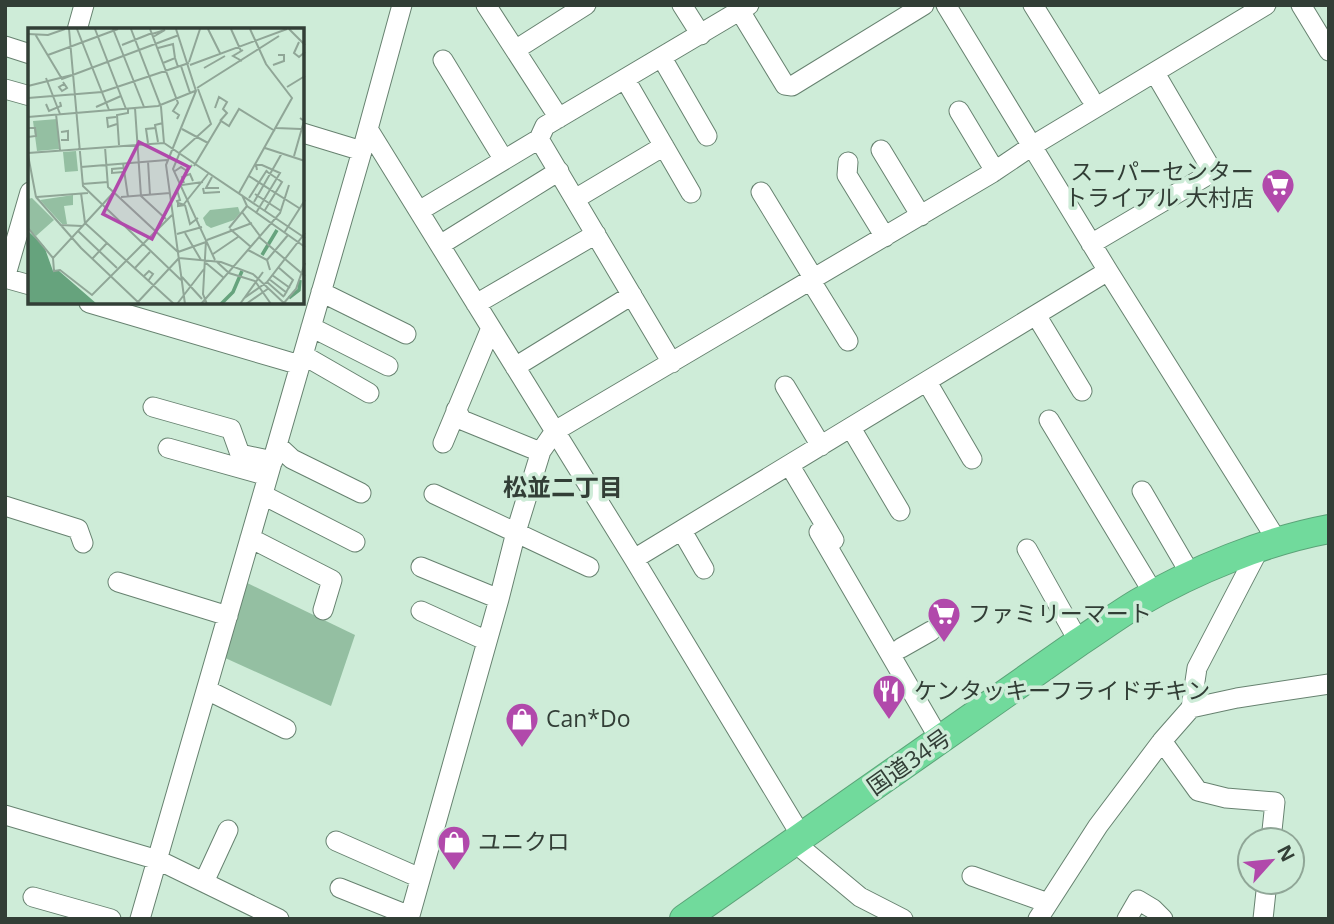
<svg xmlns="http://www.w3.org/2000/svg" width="1334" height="924" font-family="'Open Sans','Noto Sans JP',sans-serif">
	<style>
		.green { fill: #94bfa2 }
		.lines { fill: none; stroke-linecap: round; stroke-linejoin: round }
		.minor-casing { stroke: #678270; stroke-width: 21 }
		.highway-casing { stroke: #5ba378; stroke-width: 30 }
		.minor { stroke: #fff; stroke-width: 19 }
		.highway { stroke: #71da9c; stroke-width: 28 }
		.labels { text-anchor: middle; stroke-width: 7; stroke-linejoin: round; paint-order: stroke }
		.poi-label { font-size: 23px; fill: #323e36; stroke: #ceecd8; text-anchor: start }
		.street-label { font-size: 23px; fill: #323e36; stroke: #ceecd8 }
		.neighbourhood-label { font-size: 24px; font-weight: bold; fill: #323e36; stroke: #ceecd8 }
		.inset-river { fill: none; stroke: #66a37d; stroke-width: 3.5 }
		.inset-road { fill: none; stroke: #90a697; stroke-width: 2 }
		.view { fill: #b149ab; fill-opacity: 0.15; stroke: #b149ab; stroke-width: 3.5 }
		.inset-edge { fill: none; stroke: #323e36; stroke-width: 3.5 }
	</style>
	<rect width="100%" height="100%" fill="#ceecd8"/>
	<path class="green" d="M243,581L355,635L331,706L223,657Z"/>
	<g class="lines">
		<defs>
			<path id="minor" d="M486,5L559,118
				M682,5L701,35
				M946,5L1108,271L1278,542
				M1033,5L1090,97
				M1301,5L1329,51
				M740,11L785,85L792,86L924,5
				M77,30L84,5
				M5,46L30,54
				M515,50L586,5
				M662,58L707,136
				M443,60L504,160
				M625,79L691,193
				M5,89L30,96
				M959,111L995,171
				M368,129L634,559L802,837
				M303,133L362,151
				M881,150L921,216
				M848,162L847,175L885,237
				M30,192L5,278L30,285
				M761,192L814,279
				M575,199L664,146
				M419,211L539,139
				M1091,244L1213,172L1155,73
				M440,245L559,171
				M811,281L848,341
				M321,292L406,334
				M89,303L300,365
				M476,304L596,234
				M1036,315L1082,391
				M311,327L388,366
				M303,355L369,393
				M672,363L539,139L545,126L749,5
				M515,367L632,295
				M927,382L972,459
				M785,386L821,446
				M153,407L231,429L240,454L273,461
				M456,410L462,420L533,449L541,451
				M1049,420L1154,594
				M851,428L900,511
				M443,443L491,328
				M277,445L292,459L361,493
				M168,448L268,476
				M790,466L834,540
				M1142,491L1191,575
				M434,494L589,567
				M263,495L355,542
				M5,506L78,529L83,543
				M682,531L704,569
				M819,532L940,740
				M250,538L332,580L323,610
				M1027,549L1079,642
				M634,559L1108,271
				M421,567L499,599
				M118,582L228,616
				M421,611L487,641
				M901,648L931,631
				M207,690L286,729
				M1191,708L1197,668L1259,549
				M1162,741L1198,791L1226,798L1275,802L1271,840
				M5,815L158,860L279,919
				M336,841L420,878
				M794,842L860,897L903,919
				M972,876L1048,903
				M204,882L228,830
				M340,888L410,916
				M33,897L111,919
				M140,919L362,151L402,5
				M409,919L499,599L516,532L541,451L555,431L992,173L1032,146L1266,5
				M1038,919L1098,826L1162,741L1191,708L1237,698L1329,684
				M1127,919L1138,900L1153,909L1163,919
				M1263,919L1267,882"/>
			<path id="highway" d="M684,919L1079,642C1099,629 1118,615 1138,603C1194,570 1265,541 1329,529"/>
		</defs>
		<use href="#minor" class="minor-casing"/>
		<use href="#highway" class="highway-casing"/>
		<use href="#minor" class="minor"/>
		<use href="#highway" class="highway"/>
	</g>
	<defs>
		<symbol id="supermarket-pin" viewBox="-11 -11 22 30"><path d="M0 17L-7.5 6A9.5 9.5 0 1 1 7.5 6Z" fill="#b149ab" stroke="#ceecd8"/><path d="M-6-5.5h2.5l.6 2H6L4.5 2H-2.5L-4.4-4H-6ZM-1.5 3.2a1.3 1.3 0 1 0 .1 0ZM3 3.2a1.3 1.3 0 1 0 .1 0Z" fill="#fff"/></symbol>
		<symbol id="restaurant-pin" viewBox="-11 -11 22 30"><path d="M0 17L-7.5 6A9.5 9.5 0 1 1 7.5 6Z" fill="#b149ab" stroke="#ceecd8"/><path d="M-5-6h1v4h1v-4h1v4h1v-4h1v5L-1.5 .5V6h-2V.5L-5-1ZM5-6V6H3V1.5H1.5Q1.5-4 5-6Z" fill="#fff"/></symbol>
		<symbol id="shop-pin" viewBox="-11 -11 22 30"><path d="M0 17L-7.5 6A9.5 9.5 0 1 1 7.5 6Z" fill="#b149ab" stroke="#ceecd8"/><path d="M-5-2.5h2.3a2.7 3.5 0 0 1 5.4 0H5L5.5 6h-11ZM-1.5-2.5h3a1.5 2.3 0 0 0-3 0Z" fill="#fff"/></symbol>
	</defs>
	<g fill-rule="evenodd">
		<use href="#supermarket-pin" x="1259" y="166" width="38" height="52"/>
		<use href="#supermarket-pin" x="925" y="595" width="38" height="52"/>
		<use href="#restaurant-pin" x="870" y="672" width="38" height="52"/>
		<use href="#shop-pin" x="503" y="700" width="38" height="52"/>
		<use href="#shop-pin" x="435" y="823" width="38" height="52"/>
	</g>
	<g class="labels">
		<g class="poi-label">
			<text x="1254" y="180" text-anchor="end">スーパーセンター<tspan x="1254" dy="26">トライアル 大村店</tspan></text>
			<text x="968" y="622">ファミリーマート</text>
			<text x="914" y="699">ケンタッキーフライドチキン</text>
			<text x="546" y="727">Can*Do</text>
			<text x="478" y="850">ユニクロ</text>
		</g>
		<g class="street-label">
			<text transform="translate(909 762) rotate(-35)" y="8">国道34号</text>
		</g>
		<g class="neighbourhood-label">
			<text x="563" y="496">松並二丁目</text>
		</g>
	</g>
	<g transform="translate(28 28)">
		<rect width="276" height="276" fill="#ceecd8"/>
		<path d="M29,91L31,121L9,123L5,93ZM48,123L50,143L37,144L35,124ZM45,167V177L36,178L39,196H34L12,172ZM4,170L26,192L8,208L0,200V171ZM210,179L212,185L206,192L183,200L178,197L175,190L182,182Z" fill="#94bfa2"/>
		<path d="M0,203L16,218L25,243H31L69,276H0Z" fill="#66a37d"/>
		<path class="inset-river" d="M234,227L249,202M261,270L271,262L272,252M193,276L205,264L214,243"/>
		<path class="inset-road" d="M41,1L55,158L153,252M49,1L81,82M67,1L98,81M85,1L116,79M103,1L133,79L136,115M122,1L150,75L145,83L151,87L149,91M148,1L168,63L138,137L157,276M180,1L192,25M203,1L213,23M261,1L277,17M0,6L20,7L37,1M7,6L34,51L151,7M124,6L137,2L125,9M271,14L266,25L271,29L277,24M94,17L124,5M130,20L145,16L147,30M20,27L90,1M214,33L205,28L215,22M161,34L172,1M135,35L147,30L150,39M162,37L259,1M245,37L256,33V27H250M153,38L162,65M176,40L197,28M18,50L32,86M35,54L39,60L34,63L31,59L36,56M0,58L44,47M259,59L277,48M169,60L251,8M170,61L183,96L152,124L145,141L187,232M0,70L74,64L161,35M18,76L21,83L33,78L32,74M68,79L93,68M107,80L113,168L138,191M187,80L191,69L199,74L195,81L199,85L192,93M28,86L32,122M0,89L130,78L167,63M88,89L79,90L80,99L89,96M0,100H7L8,108L0,109M248,100L273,101M154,101L180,115M33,104L40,103V112H33M130,114L127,97L135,95M120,115L118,101L128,100M91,117L89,87L100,85V80M77,119L80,159L150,224L178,214M237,120L277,133M0,125L136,115L277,210M0,127L8,169M266,128L276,93L272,90M120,133L122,167M95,135L100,169M166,138L193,93L201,98L211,81L247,103M53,139L139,132M95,140L84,141V145L95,144M147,143L153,139L159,143L164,137M221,148L271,180M184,149L178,160H191M156,155L154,149L162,146L165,153M54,156L80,154M154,157L175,154M175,160L176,165L192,164M149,162L152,172L149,173L150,175V178L157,177L150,175M86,164L25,230L26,243L32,242L64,267L144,187M53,165L57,195M211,165L264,70L238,36L222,1M227,166L253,183M214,167L219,178L277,219M8,169L53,220L112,276M9,169L60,165M93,169L142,165M221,170L239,142M226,174L254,125M156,176L180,146M157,177L162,196L170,190M237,182L254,154L238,143M214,184L232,208M228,185L252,145L234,137H228L229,142M57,195L146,276M32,197L54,198M0,200L25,230M201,200L219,178M202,201L223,219M50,203L89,240M157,205L173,232M256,205L277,172M149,206L174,199M231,209L277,248M178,212L175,266L179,276M179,212L224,195M220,222L239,232L242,242M185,226L210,209M151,230L193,234L225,246L257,276M64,231L79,215M239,232L260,207M189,234L201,245L227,253L243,276M178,235L196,250M250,239L265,252L256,268M106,241L122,224M244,247L262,260M115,249L121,243L125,246L120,253M154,249L174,271M241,251L259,265M239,254L256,269M215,271L239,254L277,205M109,275L151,230M149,276L176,241M173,276L252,185L261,157M212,276L235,244M218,276L241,260M255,276L268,261L277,235"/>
		<path class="view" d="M111,114L161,139L124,211L75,186Z"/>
		<rect width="276" height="276" class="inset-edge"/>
	</g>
	<rect width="1334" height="924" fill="none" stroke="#323e36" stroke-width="14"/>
	<g transform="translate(1271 861) rotate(63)"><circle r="33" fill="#ceecd8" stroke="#90a697" stroke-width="2"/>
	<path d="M0-5L12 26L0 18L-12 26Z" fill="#b149ab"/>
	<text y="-10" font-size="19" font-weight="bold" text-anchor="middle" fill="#323e36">N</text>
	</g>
</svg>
